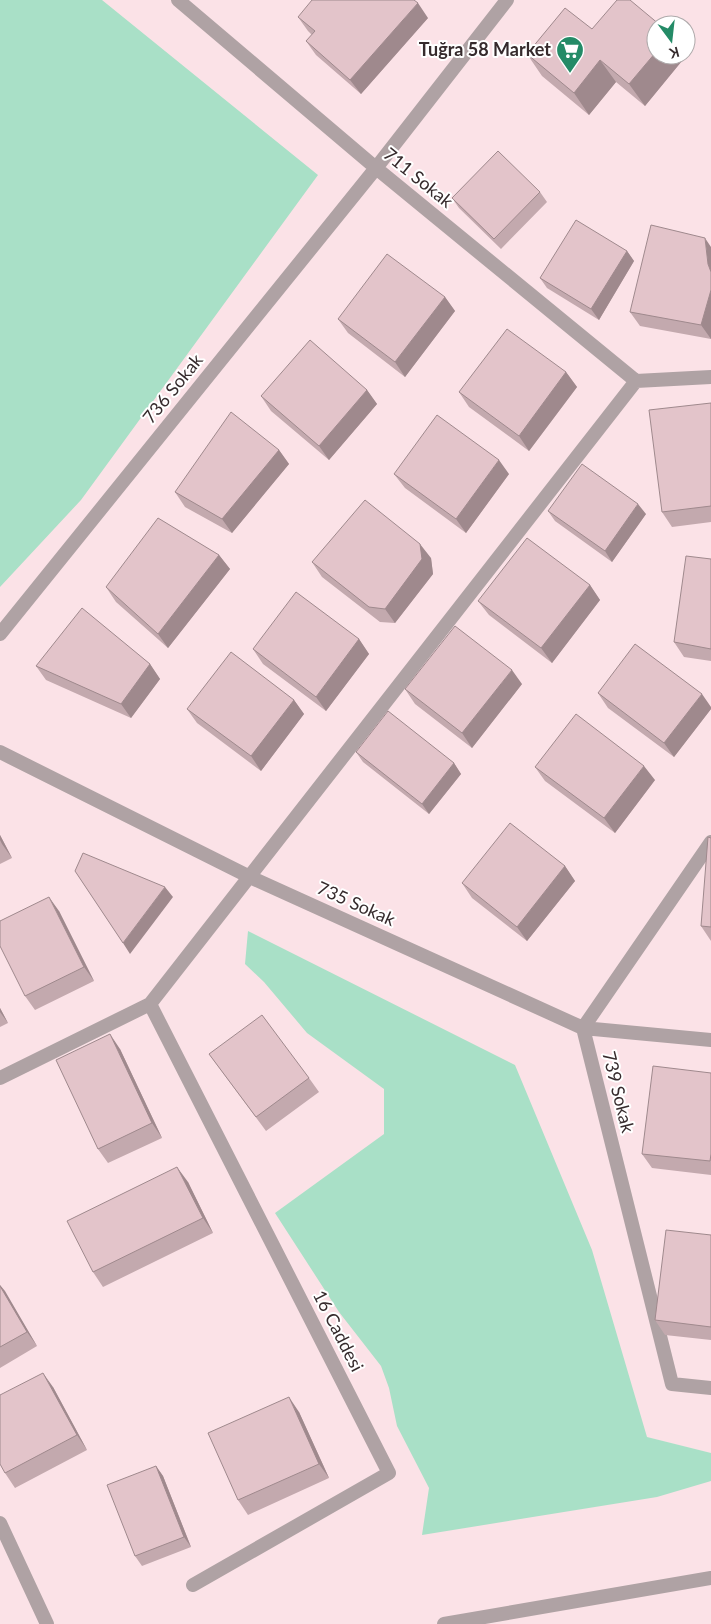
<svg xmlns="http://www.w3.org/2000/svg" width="711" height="1624" font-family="Lato,sans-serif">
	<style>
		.green { fill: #a9e0c7 }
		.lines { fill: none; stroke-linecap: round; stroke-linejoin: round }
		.minor { stroke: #afa2a4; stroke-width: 14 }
		.wall { fill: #c3a9ae }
		.shaded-wall { fill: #9f898d }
		.building { fill: #e3c4ca; stroke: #9f898d }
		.labels { text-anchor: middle; stroke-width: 4; stroke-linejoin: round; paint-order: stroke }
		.poi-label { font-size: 18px; font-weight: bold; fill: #362b2d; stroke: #fff; text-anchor: end }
		.street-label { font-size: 18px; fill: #362b2d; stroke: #fff }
	</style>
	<rect width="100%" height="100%" fill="#fbe2e7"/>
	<path class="green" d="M0,0H102L318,175L81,500L0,587Z
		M248,931L515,1065L592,1250L647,1437L711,1453V1481L657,1497L422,1535L429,1488L397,1426L389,1388L381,1366L339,1312L275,1213L384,1134V1089L307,1033L264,982L245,964Z"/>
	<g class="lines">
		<path class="minor" d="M178,0L376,168L636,381
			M0,634L376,168L507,0
			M0,752L250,877L583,1028L711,1040
			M711,842L583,1028L672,1384L711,1388
			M150,1004L389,1473L193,1585
			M0,1078L150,1004L636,381L711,377
			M0,1523L47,1624
			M444,1624L711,1578"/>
	</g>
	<path class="wall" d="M298,17L428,18L361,94L316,55L306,41L312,35L308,31Z
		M592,29L656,55L686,56L645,106L616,82L589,115L542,76L527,54Z
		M540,192L547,202L501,249L459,208L452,198Z
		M711,247V339L640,326L630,312Z
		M627,251L634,261L599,320L547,288L540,278Z
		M445,297L455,311L405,377L348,333L338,319Z
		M566,372L577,387L529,451L469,407L459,392Z
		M367,390L377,404L329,460L271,411L261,396Z
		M711,403V522L672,527L662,512Z
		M279,450L289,464L232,533L185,507L175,492Z
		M394,474H509L466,533L405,488Z
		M548,511L646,514L612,562L555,521Z
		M219,555L230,569L168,648L116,602L106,587Z
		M431,558L433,574L395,623L380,622L322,577L312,562Z
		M711,559V661L684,657L674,642Z
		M590,585L600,600L552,663L489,615L478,601Z
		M359,639L369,654L326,711L263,664L253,649Z
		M150,664L160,679L131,718L46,680L36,666Z
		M522,684L472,748L415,704L405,689Z
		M598,693L711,707V709L674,757L608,708Z
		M294,700L304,714L261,771L197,723L187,709Z
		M356,752L454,763L461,774L429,814L363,762Z
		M535,767L655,780L615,833L545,781Z
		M0,835L12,858L0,864Z
		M711,838V941L701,926Z
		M565,866L575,881L527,941L472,898L462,883Z
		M59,911L94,981L35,1010L25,996Z
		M0,1008L8,1023L0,1027Z
		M120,1049L162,1138L108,1163L98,1149Z
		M209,1054L309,1078L319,1092L266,1131Z
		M711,1073V1175L652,1168L642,1154Z
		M188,1182L213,1233L103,1287L93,1272Z
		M711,1235V1340L665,1335L655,1320Z
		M0,1285L37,1346L0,1368Z
		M53,1387L87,1450L15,1488L5,1473Z
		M299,1412L329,1478L248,1515L238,1500Z
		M156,1466L163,1476L191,1547L142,1566L135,1556Z"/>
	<path class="shaded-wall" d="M418,3L428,18L361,94L350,80Z
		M656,52V55L686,56L645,106L629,84Z
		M600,60L616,82L589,115L574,93Z
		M705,238L711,247V272L708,264Z
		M627,251L634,261L599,320L591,309Z
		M711,290V339L701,325Z
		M445,297L455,311L405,377L395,362Z
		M566,372L577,387L529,451L519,436Z
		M367,390L377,404L329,460L319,446Z
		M279,450L289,464L232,533L222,519Z
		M499,460L509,474L466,533L456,519Z
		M638,504L646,514L612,562L605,551Z
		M420,544L431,558L433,574L395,623L385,609Z
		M219,555L230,569L168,648L158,634Z
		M590,585L600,600L552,663L541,648Z
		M359,639L369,654L326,711L316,697Z
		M150,664L160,679L131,718L121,704Z
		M512,670L522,684L472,748L462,733Z
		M702,694L711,707V709L674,757L664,743Z
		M294,700L304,714L261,771L251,756Z
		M454,763L461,774L429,814L422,804Z
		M644,766L655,780L615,833L604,818Z
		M0,835L12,858L2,844L0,840Z
		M565,866L575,881L527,941L517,927Z
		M165,887L173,897L130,954L123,943Z
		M49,897L59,911L94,981L84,967Z
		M0,1008L8,1023L0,1012Z
		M110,1034L120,1049L162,1138L152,1123Z
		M177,1167L188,1182L213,1233L203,1218Z
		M0,1285L5,1291L37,1346L27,1332L0,1286Z
		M43,1373L53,1387L87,1450L77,1435Z
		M289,1397L299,1412L329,1478L319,1464Z
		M156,1466L163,1476L191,1547L184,1537Z"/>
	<path class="building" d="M312,0H414L418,3L350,80L306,41L315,31L298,17Z
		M617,0H630L660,25H656V52L629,84L600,60L574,93L527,54L565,8L592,29Z
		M498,151L540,192L494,239L452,198Z
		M576,220L627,251L591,309L540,278Z
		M651,225L705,238L708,264L711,272V290L701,325L630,312Z
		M387,254L445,297L395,362L338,319Z
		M507,329L566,372L519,436L459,392Z
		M310,340L367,390L319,446L261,396Z
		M711,403V506L662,512L649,410Z
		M231,412L279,450L222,519L175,492Z
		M437,415L499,460L456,519L394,474Z
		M582,464L638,504L605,551L548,511Z
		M365,500L420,544L422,559L385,609L369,607L312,562Z
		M158,518L219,555L158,634L106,587Z
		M527,538L590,585L541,648L478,601Z
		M686,556L711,559V649L674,642Z
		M296,592L359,639L316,697L253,649Z
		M82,608L150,664L121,704L36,666Z
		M455,626L512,670L462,733L405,689Z
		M635,644L702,694L664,743L598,693Z
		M231,652L294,700L251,756L187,709Z
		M388,711L454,763L422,804L356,752Z
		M576,714L644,766L604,818L535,767Z
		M510,823L565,866L517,927L462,883Z
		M708,837L711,838V927L701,926Z
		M83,853L165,887L123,943L75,871Z
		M49,897L84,967L25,996L0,946V921Z
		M262,1015L309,1078L256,1117L209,1054Z
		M110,1034L152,1123L98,1149L56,1060Z
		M653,1066L711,1073V1154L710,1161L642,1154Z
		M177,1167L203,1218L93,1272L67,1221Z
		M666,1230L711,1235V1327L655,1320Z
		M0,1286L27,1332L0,1347Z
		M43,1373L77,1435L5,1473L0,1464V1395Z
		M289,1397L319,1464L238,1500L208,1433Z
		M156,1466L184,1537L135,1556L107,1485Z"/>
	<defs>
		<symbol id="supermarket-pin" viewBox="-11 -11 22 30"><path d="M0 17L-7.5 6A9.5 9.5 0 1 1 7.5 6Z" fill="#248b67" stroke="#fff"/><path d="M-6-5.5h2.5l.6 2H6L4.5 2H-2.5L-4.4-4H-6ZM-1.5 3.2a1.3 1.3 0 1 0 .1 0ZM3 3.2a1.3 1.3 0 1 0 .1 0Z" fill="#fff"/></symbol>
	</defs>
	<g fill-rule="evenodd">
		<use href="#supermarket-pin" x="554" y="34" width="32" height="43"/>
	</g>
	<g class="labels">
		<g class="poi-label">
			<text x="551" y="56">Tuğra 58 Market</text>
		</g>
		<g class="street-label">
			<text transform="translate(418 178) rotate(39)" y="6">711 Sokak</text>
			<text transform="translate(173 389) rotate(-51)" y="6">736 Sokak</text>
			<text transform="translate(356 904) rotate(24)" y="6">735 Sokak</text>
			<text transform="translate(618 1092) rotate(76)" y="6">739 Sokak</text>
			<text transform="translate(338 1331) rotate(63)" y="6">16 Caddesi</text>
		</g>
	</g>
	<g transform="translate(671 40) rotate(165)"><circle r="24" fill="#ffffff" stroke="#afaaab"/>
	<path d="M0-4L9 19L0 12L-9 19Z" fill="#248b67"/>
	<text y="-8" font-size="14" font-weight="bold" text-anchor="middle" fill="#362b2d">K</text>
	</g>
</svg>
